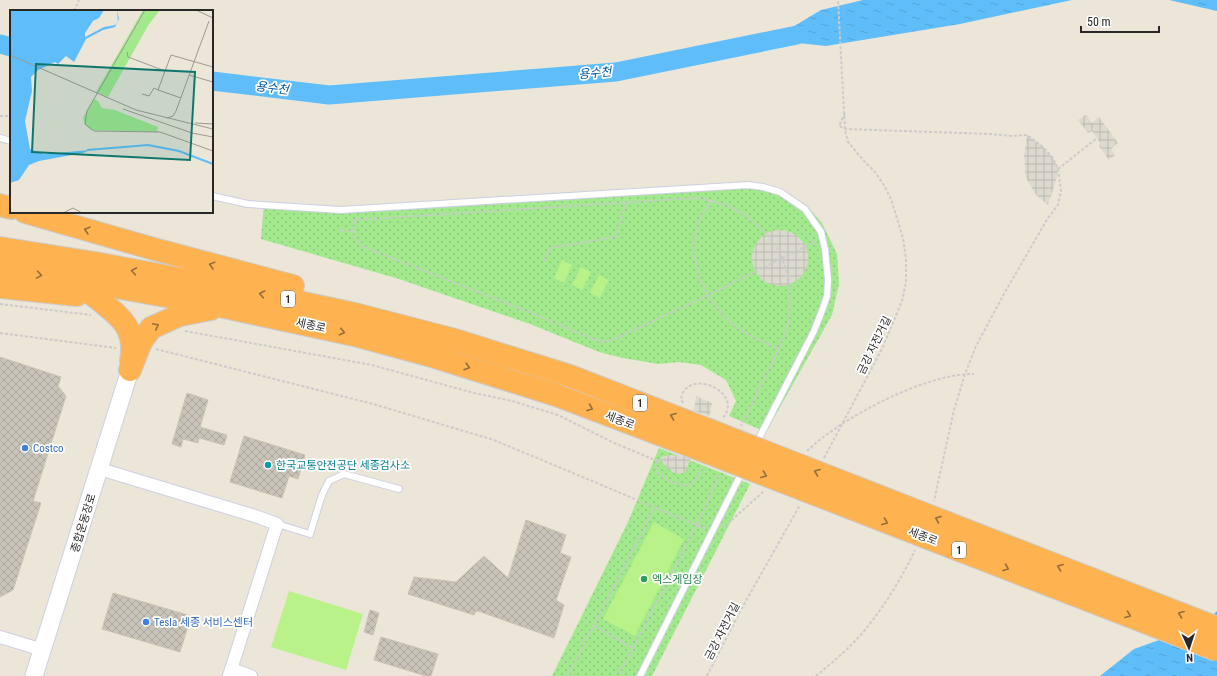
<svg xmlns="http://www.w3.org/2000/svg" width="1217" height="676" font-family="'Roboto Condensed','Noto Sans KR',sans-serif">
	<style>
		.green { fill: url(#green-dots) }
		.pitch { fill: #b8f289 }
		.plaza { fill: url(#plaza-grid) }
		.water { fill: url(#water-ripples) }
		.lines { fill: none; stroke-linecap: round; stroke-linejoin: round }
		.river { stroke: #5fbefa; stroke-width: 19 }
		.building { fill: url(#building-cross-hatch); stroke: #c8c3b2 }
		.lane-casing { stroke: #cdcfe3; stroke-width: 8 }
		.street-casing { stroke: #cdcfe3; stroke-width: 14 }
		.secondary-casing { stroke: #cdcfe3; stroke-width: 19 }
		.highway-casing { stroke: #cbcbcb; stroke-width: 24 }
		.path { stroke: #cbcbcb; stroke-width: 2; stroke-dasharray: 3 2; stroke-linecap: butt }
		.lane { stroke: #fff; stroke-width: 6 }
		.street { stroke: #fff; stroke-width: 12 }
		.secondary { stroke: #fff; stroke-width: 17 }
		.highway { stroke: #ffb250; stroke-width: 22 }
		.highway-bridge-casing { stroke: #cbcbcb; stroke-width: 24; stroke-linecap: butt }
		.highway-bridge { stroke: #ffb250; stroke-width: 22 }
		.oneway { stroke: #946d3c }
		.shop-dot { fill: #3f7fe0; stroke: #fff; stroke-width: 1.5 }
		.culture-dot { fill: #0f9aa8; stroke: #fff; stroke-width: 1.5 }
		.leisure-dot { fill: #2e9e5b; stroke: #fff; stroke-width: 1.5 }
		.labels { text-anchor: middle; stroke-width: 3.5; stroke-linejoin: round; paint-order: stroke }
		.shield { fill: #fff; stroke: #686868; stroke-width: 1 }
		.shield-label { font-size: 10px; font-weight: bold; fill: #282828 }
		.street-label { font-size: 11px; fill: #282828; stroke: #fff }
		.shop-label { font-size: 11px; fill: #366cbe; stroke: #fff; text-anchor: start }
		.culture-label { font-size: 11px; fill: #0d838f; stroke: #fff; text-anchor: start }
		.leisure-label { font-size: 11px; fill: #27864d; stroke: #fff; text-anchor: start }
		.water-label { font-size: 12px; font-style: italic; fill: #0057a4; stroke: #fff }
		.inset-river { fill: none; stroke: #5fbefa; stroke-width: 2 }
		.inset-road { fill: none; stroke: #9e9a92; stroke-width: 1 }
		.view { fill: #0f766e; fill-opacity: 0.15; stroke: #0f766e; stroke-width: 2 }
		.inset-edge { fill: none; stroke: #282828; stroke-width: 2 }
	</style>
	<defs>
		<pattern id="green-dots" width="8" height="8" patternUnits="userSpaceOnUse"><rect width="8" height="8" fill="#a2e98e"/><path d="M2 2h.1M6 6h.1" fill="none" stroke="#8cc87a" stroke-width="1.8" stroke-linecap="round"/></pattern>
		<pattern id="plaza-grid" width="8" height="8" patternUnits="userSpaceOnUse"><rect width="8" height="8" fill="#dcd9cf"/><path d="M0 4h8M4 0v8" fill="none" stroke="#bdbab2"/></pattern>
		<pattern id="water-ripples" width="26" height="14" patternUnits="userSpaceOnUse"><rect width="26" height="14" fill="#5fbefa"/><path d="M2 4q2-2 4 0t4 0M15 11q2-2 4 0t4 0" fill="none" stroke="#53a3d6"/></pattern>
		<pattern id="building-cross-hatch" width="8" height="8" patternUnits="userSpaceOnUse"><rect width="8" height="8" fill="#c7c3b8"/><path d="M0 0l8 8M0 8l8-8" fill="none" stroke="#aba89e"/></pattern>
	</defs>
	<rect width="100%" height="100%" fill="#ece6d8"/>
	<path class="green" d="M753,182L777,188L805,204L822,223L837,254L839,284L832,315L766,432L729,416L736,401L726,380L701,365L679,362L658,364L623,358L599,352L530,324L399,279L261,239L264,203L352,208Z
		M659,448L750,484L652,676H552L628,522Z"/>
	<path class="pitch" d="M562,260L572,265L564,283L554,278Z
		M581,267L591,272L582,290L572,285Z
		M599,275L609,280L600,298L590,293Z
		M654,522L684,539L635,636L603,619Z
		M289,591L363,614L346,670L271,647Z"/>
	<path class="plaza" d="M1086,115L1092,123L1099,117L1118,143L1111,149L1115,155L1109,160L1099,146L1101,144L1092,131L1088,133L1078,120Z
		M1027,135L1043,147L1053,158L1058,169L1057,177L1048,205L1036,195L1026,178L1024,157Z
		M752 258a28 28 0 1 1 56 0a28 28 0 1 1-56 0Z
		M696,396L712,403L710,416L692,410H694Z
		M670,455L691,457L685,473L676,474L670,470L660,460L661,457Z"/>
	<path class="water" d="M863,0H1072L960,24L826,46L771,40L821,10Z
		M1169,0H1217V11Z
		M1217,611V676H1100L1134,649L1204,624Z"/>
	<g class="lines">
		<path class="river" d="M0,44L11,47
			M212,81L329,95L616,72L797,35"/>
	</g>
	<path class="building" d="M0,357L61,377L58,386L66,396L33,501L41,503L13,590L0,597Z
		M187,393L208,400L200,427L227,435L224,445L199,438L198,443L183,439L181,447L172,444Z
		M244,436L305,455L298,479L289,476L282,498L230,482Z
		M526,520L566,535L560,553L571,557L556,600L564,605L554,638L481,612L476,611L474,615L408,594L414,577L456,582L484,556L508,578Z
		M113,593L191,616L180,652L102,629Z
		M370,610L379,613L373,635L364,632Z
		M381,637L438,654L431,676H426L374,660Z"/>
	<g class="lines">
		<defs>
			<path id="lane" d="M0,138L11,141
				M212,196L248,204L341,210L748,185L763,187L780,192L805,209L821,232L825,249L828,280L827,296L823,308L814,331L756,444
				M277,524L310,534L322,495L329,481L344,474L399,489
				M640,676L743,470"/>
			<path id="street" d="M100,469L255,516L277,524L229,676
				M0,637L43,650
				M231,669L251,676"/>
			<path id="secondary" d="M34,676L130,370"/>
			<path id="highway" d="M0,205L11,208
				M25,212L154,249L293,286
				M0,248L95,263L266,295L355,314L455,340L570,376L709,430
				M0,269L121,288L215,305L354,335L435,357L556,395L701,450
				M0,287L77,295
				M94,296C119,316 137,326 131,361
				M130,370L141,342L151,328L180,315L211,309"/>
		</defs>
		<use href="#lane" class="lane-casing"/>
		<use href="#street" class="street-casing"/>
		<use href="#secondary" class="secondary-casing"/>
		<use href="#highway" class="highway-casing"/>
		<path class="path" d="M74,11L79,0
			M845,113L839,126L846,129L990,134L1012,136L1027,135L1043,147L1053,158L1058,169L1061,191L1058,205L1048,218L1005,292L976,346L965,374L954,410L934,501
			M0,116H11
			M1058,169L1097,138
			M713,201C678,238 697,295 733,324C747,335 763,342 779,348
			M354,220L696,198C770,207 808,274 782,343L741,426
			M354,221L355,237L362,246L534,314L593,339L604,342L613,340L709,295L816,241
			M340,230L354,231
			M544,261L550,248L616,237L626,203
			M0,304L91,315
			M185,331L372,365L474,393L512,401L558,415L612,442L657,461
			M0,333L116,348
			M156,349L373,404L494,440L697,525L619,676
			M683,403L681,399C682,395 683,390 687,388C702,374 743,396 722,419
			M807,451C841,418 926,373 974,374
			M676,458H670L657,461L658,473C668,481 677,484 689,486L697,478L702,467
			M824,458L882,349L902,301L906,282V259L903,238L891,199L884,185L875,172L864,161L848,142L845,130L838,0
			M724,527L764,491
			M705,528L697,525L720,475
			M594,626L633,648
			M568,676L655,507
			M707,676L738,615L800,505
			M816,676C829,665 843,654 855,641C878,617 901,580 915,550"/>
		<use href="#lane" class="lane"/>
		<use href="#street" class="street"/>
		<use href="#secondary" class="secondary"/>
		<use href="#highway" class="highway"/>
		<defs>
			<path id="highway-bridge" d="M709,430L1217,628
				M701,450L1217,650"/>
		</defs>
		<use href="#highway-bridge" class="highway-bridge-casing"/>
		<use href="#highway-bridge" class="highway-bridge"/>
	</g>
	<defs><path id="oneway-chevron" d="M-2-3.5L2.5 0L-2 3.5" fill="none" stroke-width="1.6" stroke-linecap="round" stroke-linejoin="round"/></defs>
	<g class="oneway">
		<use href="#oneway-chevron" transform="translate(87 230) rotate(-164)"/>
		<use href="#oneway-chevron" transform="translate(212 265) rotate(-165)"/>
		<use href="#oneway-chevron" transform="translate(134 271) rotate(-170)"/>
		<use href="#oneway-chevron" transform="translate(39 275) rotate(9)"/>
		<use href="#oneway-chevron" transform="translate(262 294) rotate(-169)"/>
		<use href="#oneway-chevron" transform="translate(156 326) rotate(-27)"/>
		<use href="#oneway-chevron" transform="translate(342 332) rotate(12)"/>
		<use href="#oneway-chevron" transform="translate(467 367) rotate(17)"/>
		<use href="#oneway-chevron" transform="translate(590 408) rotate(21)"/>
		<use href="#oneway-chevron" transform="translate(673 416) rotate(-159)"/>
		<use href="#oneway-chevron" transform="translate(817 472) rotate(-159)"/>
		<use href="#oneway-chevron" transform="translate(764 475) rotate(21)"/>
		<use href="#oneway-chevron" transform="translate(938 519) rotate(-159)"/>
		<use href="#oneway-chevron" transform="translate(885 522) rotate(21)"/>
		<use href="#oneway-chevron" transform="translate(1060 567) rotate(-159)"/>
		<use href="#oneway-chevron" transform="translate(1006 568) rotate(21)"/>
		<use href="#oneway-chevron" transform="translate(1181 614) rotate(-159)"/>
		<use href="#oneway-chevron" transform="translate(1128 615) rotate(21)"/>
	</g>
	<g class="shop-dot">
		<circle cx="25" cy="448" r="4"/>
		<circle cx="146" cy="622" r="4"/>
	</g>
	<circle class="culture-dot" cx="268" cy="465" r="4"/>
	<circle class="leisure-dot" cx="644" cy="579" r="4"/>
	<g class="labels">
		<g class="shield">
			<rect x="281" y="291" width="14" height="16" rx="3"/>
			<rect x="633" y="395" width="14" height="16" rx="3"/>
			<rect x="952" y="542" width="14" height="16" rx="3"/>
		</g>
		<g class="shield-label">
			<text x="288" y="303">1</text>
			<text x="640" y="407">1</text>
			<text x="959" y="554">1</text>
		</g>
		<g class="street-label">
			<text transform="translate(311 325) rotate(12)" y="4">세종로</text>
			<text transform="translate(874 345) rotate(-64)" y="4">금강 자전거길</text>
			<text transform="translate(620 420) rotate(21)" y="4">세종로</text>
			<text transform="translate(83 523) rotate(-73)" y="4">종합운동장로</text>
			<text transform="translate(923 536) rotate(21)" y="4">세종로</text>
			<text transform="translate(722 631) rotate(-63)" y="4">금강 자전거길</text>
		</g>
		<g class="shop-label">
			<text x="33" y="452">Costco</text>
			<text x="154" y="626">Tesla 세종 서비스센터</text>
		</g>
		<g class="culture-label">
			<text x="276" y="469">한국교통안전공단 세종검사소</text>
		</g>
		<g class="leisure-label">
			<text x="652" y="583">엑스게임장</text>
		</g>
		<g class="water-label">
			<text transform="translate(595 73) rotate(-5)" y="4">용수천</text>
			<text transform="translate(272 88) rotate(7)" y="4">용수천</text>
		</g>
	</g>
	<g transform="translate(10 10)">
		<rect width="203" height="203" fill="#ece6d8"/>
		<path d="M133,0H150L139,14L98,87L86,82ZM84,89L88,91L92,98L105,100L148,117L147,122L81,120L75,115L73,107Z" fill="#a2e98e"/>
		<path d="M0,0H94L89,8L83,11L75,23V27L94,17L105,15L108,12L107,0L109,9L105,17L93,20L76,29L64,52L56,46L48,54L45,52L28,60L21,67L22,81L15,111L20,139L34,144L80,140L73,143L29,151L19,155L9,170L0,173Z" fill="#5fbefa"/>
		<path class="inset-river" d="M77,140L138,135L169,141L203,154"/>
		<path class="inset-road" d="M135,0L77,101L75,114L84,121L150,122L203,141M186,0L203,8M117,42L118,47L155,61M0,45L126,100L203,119M179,65L203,72M132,84L139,86L144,78L148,80M171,88L148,80L161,45L203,57M113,99L182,123L203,127M166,101L199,11M157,108L163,106L166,101M185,113L203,114M53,203L63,198L72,203"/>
		<path class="view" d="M26,54L185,62L180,150L22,142Z"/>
		<rect width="203" height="203" class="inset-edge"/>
	</g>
	<g transform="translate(1189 648) rotate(177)" stroke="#ffffff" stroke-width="3" paint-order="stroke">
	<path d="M0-3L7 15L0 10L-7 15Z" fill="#282828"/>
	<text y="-6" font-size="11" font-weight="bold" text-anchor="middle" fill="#282828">N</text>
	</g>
	<path d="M1081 26v6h78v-6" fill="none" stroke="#282828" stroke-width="2"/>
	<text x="1087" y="26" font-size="12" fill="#282828" stroke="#ffffff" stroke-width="3" paint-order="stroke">50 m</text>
</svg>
